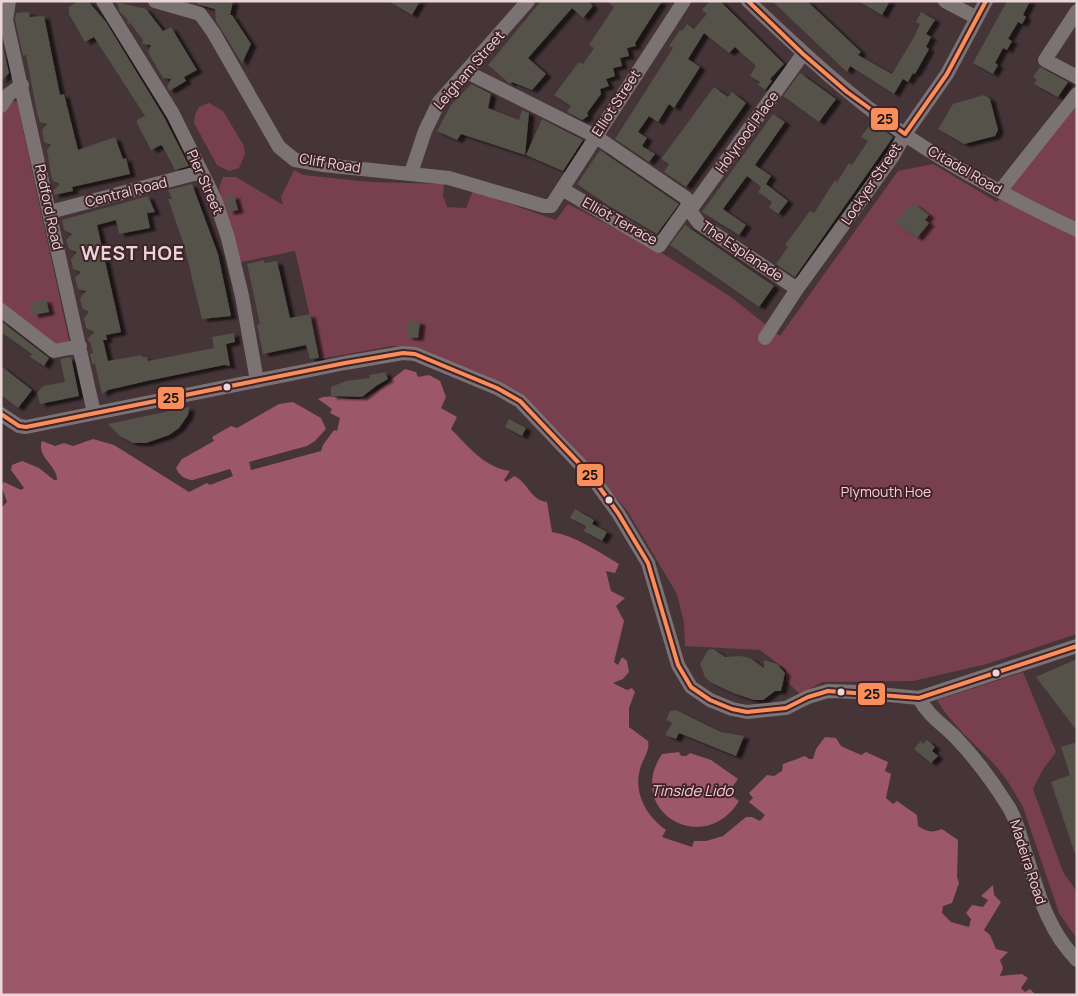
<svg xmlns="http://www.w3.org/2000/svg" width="1078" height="996" font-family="Manrope,sans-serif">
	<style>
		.green { fill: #78404e }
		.water { fill: #9c5768 }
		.building { fill: #545248; filter: url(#shadow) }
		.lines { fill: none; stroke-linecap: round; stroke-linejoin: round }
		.minor { stroke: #7b7274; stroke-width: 14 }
		.bus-1-casing { stroke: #41232a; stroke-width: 8 }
		.bus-1 { stroke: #fa8e5a; stroke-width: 4 }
		.bus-dot { fill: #ebd7da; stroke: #41232a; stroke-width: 2 }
		.labels { text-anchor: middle; stroke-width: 4; stroke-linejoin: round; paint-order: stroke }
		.street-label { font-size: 14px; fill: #ebd7da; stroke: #41232a }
		.park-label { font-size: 14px; fill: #fbced7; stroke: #41232a }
		.water-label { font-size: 15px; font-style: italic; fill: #facdd6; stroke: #41232a }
		.district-label { font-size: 19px; font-weight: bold; letter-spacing: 1px; fill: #ebd7da; stroke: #41232a }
		.line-badge { stroke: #41232a; stroke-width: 2 }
		.pale-badge-label { font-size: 14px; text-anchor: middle; font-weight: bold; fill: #111 }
	</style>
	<defs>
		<filter id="shadow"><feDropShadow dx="5.5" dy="3" stdDeviation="1" flood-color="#0009"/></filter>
	</defs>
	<rect width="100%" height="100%" fill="#453438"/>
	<path class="green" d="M10,100L17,102L69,340L66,344L57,346L1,304V114Z
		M1077,102V634L987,664L913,681L822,682L800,694L786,681V670L760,650L685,646L684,622L677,594L628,512L569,442L527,401L448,361L414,347L392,346L320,359L295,251L241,262L219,188L223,177H236L283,205L281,197L294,170L303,175L370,182L444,184L443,196L447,207L466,208L473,191L556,220L568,204L662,253L731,297L780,336L898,171L933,164L997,202Z
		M209,103L223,111L244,146L245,154L239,168L229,171L217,165L194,123L195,115L199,107Z
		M1023,672L1056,752L1042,771L1033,789L1063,872L1077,892V939L1059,913L1023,807C1014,791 1004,774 991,761C972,741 951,724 937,700Z"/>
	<path class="water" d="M405,369L416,372L418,377L429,375L440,381L446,397L441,408L457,417L451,429C468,446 485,468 510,471L504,480L506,482L514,476C528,482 531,501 547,502L552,532C576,536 597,551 619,564L615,573L606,571L611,591L625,598L616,606L624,621L614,662L618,665L622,657L627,661L629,672L623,679L613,683L627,690L632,688L635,692L629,708V727L648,741C650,750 644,757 641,766C632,791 646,816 666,830L662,837L692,847L694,841H706L723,836L746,817H752L760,821L765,815L749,802L753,798L749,793L767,775L774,776L782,771L783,764L805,756L809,759H813L816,749L825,737L836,738L841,746L861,755L866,752L888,762L885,771L891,774L886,798L893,804L897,801L917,815L918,826C927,832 932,833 942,829L958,840L957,877L959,883L952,903L943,906L942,913L951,922L969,927L971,919L966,913L972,905L983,907L988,900L981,896L993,885L994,895L1001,902L984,930L990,935L996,949L1008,952L1000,960L1003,968L1000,976L1022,974L1028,978L1021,988L1025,992L1030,989L1036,995H1V508L7,502L1,485L4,482L21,490L24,488L11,470L12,465L22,461L39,468L54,480H57C58,466 36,457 42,441L55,446L64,443L73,446L93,439L114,445L189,492L207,483L210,485L233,476L230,469L193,480C186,480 178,475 176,468L182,459L214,441L212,437L231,426L237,428L279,404L293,402L321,418L326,429L315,441L307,446L249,462L251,470L321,451L323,445L334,430L337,431L340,418L330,413L332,409L318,399C330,393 345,400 359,399C373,397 394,377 405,369Z
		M679,752L681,756H686L690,753L711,760L738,779L728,793L739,801C704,858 624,811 662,754Z"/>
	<path class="building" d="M78,1H88L106,22L164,117L189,166L175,170L163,147L161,145L151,150L137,123V120L145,116L94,37L85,42L69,14V7Z
		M197,1H233L230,15H232L251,44L242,63L216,21L215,9L197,4Z
		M388,1H420L412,15Z
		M541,1H588L593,6L583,18L572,8L528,58L546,74L532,90L512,82L510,84L488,65Z
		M607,1H662L635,43L636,46L627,48L629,56L620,58L622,66L613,68L615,76L606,79L609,86L600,89L601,94L587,113L588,116L582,120L567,112L571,106L554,95L579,62L583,64L594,48L589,45L614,7Z
		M710,1H720L784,64L770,79L772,81L765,90L758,85L760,82L750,76L756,66L735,47L729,53L704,33L688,59L700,67L674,108L669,104L658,122L649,116L638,132L647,138L642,146L655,154L649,162L615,139L673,48L669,46L680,30L682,31L687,24L694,29L707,14L702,10Z
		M772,1H807L861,52L858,55L892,74L914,37L920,24L916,22L921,12L935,20L926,34L931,37L926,47L929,49L915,74L913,73L908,82L903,79L894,94L850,66L847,72Z
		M858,1H890L882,15Z
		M1007,1H1030L1023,15L1026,17L1022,24L1018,22L1008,39L1012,41L1007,50L1003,48L995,63L998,65L993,74L973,63Z
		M117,2L146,9L163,31L171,27L197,70L184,77L186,81L169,91L167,87L171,79L163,78L148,52L151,45L142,44L143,40L131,24L127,23L128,20L120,12Z
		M29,12L30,17L44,16L60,95L64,94L78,150L115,137L123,159L126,158L130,174L72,187L73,191L54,195L53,191L60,184L53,181L51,175L47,150L51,145L44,142L42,130L47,124L40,122L37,113L26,55L23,56L15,20L16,13Z
		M3,48L9,73L1,81V49Z
		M1040,67L1068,82L1058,97L1034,84L1037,80L1033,77Z
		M800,73L836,99L819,122L783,96Z
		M471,84L491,94L488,108L519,120L522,110L529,113L525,155L461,134L457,140L437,131L451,105Z
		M714,87L728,97L732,92L746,103L686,187L664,172L669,164L661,159Z
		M984,95L990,99L998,130L995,136L964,144L938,129L953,104Z
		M773,114L785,122L755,165L771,176L766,184L788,201L778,214L769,207L772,202L758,192L761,187L747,176L723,209L746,225L739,235L702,212Z
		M542,119L583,140L563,171L526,155Z
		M869,126L875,131L879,127L893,137L795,277L776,264L788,247L785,245L810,211L814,213L835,180L837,182L849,163L852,165L868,141L861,137Z
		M600,150L679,204L657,234L609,206L577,184Z
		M192,184L218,254L231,316L202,319L184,245L168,199H172L168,190Z
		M234,195L238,210L229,212L224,198Z
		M148,196L155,212L147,213L150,228L119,234L116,220L97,225L121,332L106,335L107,340H103L108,361L142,355V357H147L148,361L214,348L212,337L234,333L235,342L226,344L230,366L224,365L147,381L108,390L102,394L95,364H92L90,354L93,353L90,342L87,340L94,332L86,328L84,318L89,312L82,308L80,298L86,291L78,289L75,278L81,272L73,269L71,259L77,252L69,249L66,240L72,234L64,230L62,220Z
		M913,203L929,215L925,220L929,223L917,238L895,222Z
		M685,225L774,286L759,307L670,245Z
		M264,260V263L277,261L290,318L310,314L319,358L310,359L306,345L263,354L257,325L260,324L247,264Z
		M46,299L49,312L33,315L30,303Z
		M409,320L420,322L418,338L407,337Z
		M1,321L49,358L44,366L30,357L32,354L1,332Z
		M71,357L79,396L40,404L37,393L43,386L65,382L60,359Z
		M1,366L32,390L18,408L1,395Z
		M385,372L388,379L376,386L362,397L331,396V387L346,381L370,378L369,375Z
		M189,407L188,415L179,428L169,435L146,443H133L120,436L108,424Z
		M509,419L526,428L522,436L505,427Z
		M575,509L594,520L592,524L607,532L602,541L584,531L586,526L570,518Z
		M713,649L725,657L740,656L750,658L764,668V660L777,664L785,673L781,691H775L763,700H754L733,693L710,682L705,677L700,664L708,650Z
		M1077,659V731L1036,677Z
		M676,710L721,732L744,736L736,756L679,733L676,739L665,735L672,723L666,720L670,711Z
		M927,740L935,747L932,751L938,756L931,763L914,749L921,741L923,744Z
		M1077,742V854H1075L1051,782L1070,775L1061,747Z"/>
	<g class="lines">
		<path class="minor" d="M9,1L6,20L94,413
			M103,1L173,114L215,199L228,238L242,296L257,381
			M155,1L200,14L213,32L279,147L295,160L323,165L449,178L544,206H551L684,1
			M748,1C798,48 847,95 904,134C958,171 1018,202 1077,230
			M945,1L977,18
			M1077,11L1045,60L1077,77
			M467,72L595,136L686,198L693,215L699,223L797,289
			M1,106L9,94L22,85
			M411,173L425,131L439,102L528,1
			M562,189L659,246L689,204
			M1000,191L1077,94
			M691,209L803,54
			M50,212L201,172
			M1,310L54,351L80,346
			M765,338L797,289L893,156L905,134L947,74L986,1
			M1,414L19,426L26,427L345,363L403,353L415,354L497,388L520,401L592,477L618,513L648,563L678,665L691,687L710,700L732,709L747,712L786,708L808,697L828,691L859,692L919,698L1077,646
			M919,698C928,716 944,725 957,739C976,759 993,782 1008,806C1016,818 1020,834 1024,848C1037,888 1046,929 1077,960"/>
		<defs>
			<path id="bus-1" d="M748,1L803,54L847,92L905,134L947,74L986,1
				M1,414L19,426L26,427L345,363L403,353L415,354L497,388L520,401L592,477L618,513L648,563L678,665L691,687L710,700L732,709L747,712L786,708L808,697L828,691L919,698L1077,646"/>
		</defs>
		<use href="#bus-1" class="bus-1-casing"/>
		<use href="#bus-1" class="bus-1"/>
	</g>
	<g class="bus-dot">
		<circle cx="227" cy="387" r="4.5"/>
		<circle cx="609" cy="500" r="4.5"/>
		<circle cx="996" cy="673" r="4.5"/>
		<circle cx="841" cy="692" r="4.5"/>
	</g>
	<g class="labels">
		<g class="street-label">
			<text transform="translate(469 70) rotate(-49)" y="5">Leigham Street</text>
			<text transform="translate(616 103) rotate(-57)" y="5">Elliot Street</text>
			<text transform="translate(747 132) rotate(-54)" y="5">Holyrood Place</text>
			<text transform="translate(330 163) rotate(9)" y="5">Cliff Road</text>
			<text transform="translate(965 170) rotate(30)" y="5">Citadel Road</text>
			<text transform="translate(205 182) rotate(66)" y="5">Pier Street</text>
			<text transform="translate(871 184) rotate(-56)" y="5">Lockyer Street</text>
			<text transform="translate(126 192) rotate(-14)" y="5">Central Road</text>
			<text transform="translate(49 207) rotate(78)" y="5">Radford Road</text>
			<text transform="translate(620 221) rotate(29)" y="5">Elliot Terrace</text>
			<text transform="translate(742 251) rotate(34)" y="5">The Esplanade</text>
			<text transform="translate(1028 862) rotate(72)" y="5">Madeira Road</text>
		</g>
		<g class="park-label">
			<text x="886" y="497">Plymouth Hoe</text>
		</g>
		<g class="water-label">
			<text x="692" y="796">Tinside Lido</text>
		</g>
		<g class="district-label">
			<text x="133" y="260">WEST HOE</text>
		</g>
	</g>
	<g class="line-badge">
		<rect x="870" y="107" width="29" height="24" rx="5" fill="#fa8e5a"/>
		<rect x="157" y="386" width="28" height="24" rx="5" fill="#fa8e5a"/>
		<rect x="576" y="463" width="28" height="24" rx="5" fill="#fa8e5a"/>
		<rect x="857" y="682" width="29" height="24" rx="5" fill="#fa8e5a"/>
	</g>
	<g class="pale-badge-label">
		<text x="885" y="124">25</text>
		<text x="171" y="403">25</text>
		<text x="590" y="480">25</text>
		<text x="872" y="699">25</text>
	</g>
	<rect width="1078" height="996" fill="none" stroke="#ebd7da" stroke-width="5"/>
</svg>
